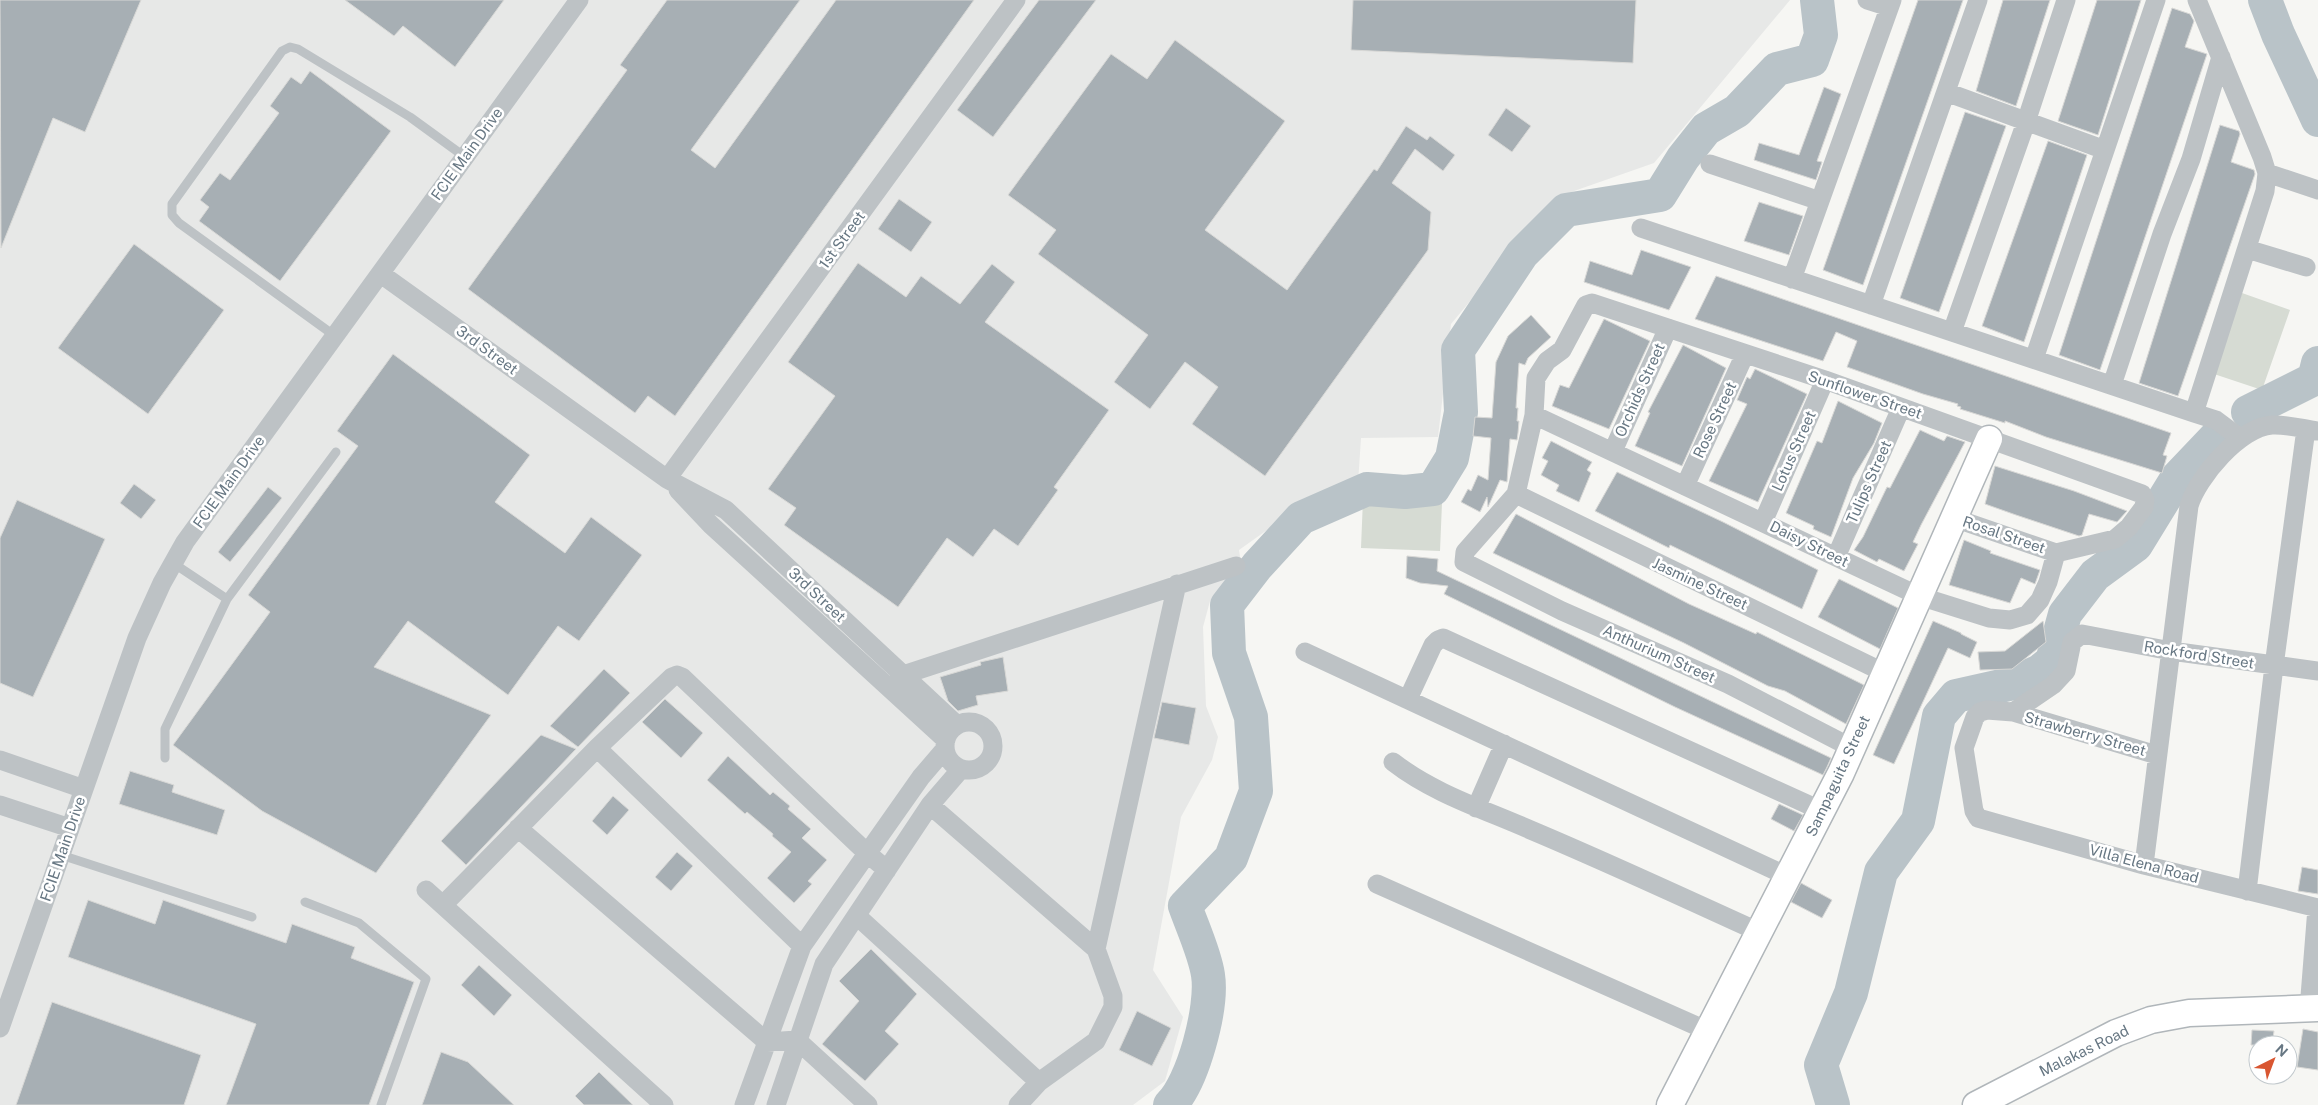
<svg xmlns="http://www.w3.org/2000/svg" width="2318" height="1105" font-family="'Public Sans',sans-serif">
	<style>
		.built { fill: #e7e8e7 }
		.green { fill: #d6dbd3 }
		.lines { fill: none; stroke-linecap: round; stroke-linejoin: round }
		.river { stroke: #b9c3c8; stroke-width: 34 }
		.building { fill: #a7afb4; stroke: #d8d8d6 }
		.secondary-casing { stroke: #b0b6ba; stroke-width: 29 }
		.lane { stroke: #bdc2c5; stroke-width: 9 }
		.street { stroke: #bdc2c5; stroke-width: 19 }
		.secondary { stroke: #fff; stroke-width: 26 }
		.labels { text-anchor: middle; stroke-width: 5; stroke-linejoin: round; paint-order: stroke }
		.street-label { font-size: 15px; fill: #677783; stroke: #fff }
	</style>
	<rect width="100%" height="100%" fill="#f6f6f3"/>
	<path class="built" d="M0,0H1790L1654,163L1557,197L1451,324L1438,437L1361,438L1358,483L1295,510L1239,550L1242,569L1223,586L1210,601L1203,627L1206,706L1218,737L1212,760L1181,817L1153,970L1183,1017L1165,1081L1133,1105H0Z"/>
	<path class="green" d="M2242,293L2290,310L2262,390L2214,374Z
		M1363,499L1442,503L1440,551L1361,548Z"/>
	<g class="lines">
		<path class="river" d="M2265,0L2278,34L2318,120
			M2248,412L2314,379L2318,363
			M1170,1105C1193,1083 1213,1007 1208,975C1205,954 1192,926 1185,906L1231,858L1256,791L1251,717L1229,653L1227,605L1257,566L1301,518L1367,489L1405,492L1433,489L1452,458L1461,412L1458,350L1522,254L1566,210L1660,195L1683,158L1706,129L1737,111L1777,69L1812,60L1821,35L1817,0
			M1833,1105L1821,1065L1851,993L1881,872L1918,821L1939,716L1956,696L2014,683L2040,671L2052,661L2065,614L2095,575L2136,545L2177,478L2216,437"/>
	</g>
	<path class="building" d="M0,0H141L85,132L53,118L1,248Z
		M345,0H504L455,67L403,26L394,36Z
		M667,0H800L691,150L715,168L836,0H974L675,416L648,396L635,413L468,289L627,70L620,65Z
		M1039,0H1096L993,137L957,110Z
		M1353,0H1636L1633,63L1351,50Z
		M1918,0H1963L1863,285L1823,270Z
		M2003,0H2050L2016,106L1976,91Z
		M2097,0H2141L2098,135L2058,121Z
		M2172,8L2190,14L2194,21L2185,47L2207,54L2100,370L2059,355Z
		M1175,40L1285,121L1205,230L1287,290L1374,169L1377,171L1406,126L1427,140L1430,136L1455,155L1443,171L1415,149L1392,183L1431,212L1428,250L1265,476L1192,424L1218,387L1185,362L1150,409L1114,382L1148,335L1038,254L1056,230L1008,195L1111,54L1147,79Z
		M310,71L391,131L280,281L199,221L209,207L200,200L220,173L230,180L279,113L270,106L291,77L301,84Z
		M1824,87L1841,94L1817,161L1822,162L1816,180L1754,160L1759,143L1799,155Z
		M1506,108L1531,126L1512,152L1488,135Z
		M1965,112L2006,126L1939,312L1900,298Z
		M2220,125L2239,131L2240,134L2231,162L2254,170L2255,174L2178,396L2139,383Z
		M2048,141L2087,155L2024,342L1982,326Z
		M899,199L932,222L911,252L878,229Z
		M1759,202L1803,216L1789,255L1744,241Z
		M134,244L224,310L148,414L58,348Z
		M1641,250L1691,267L1669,310L1584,282L1590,261L1632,275Z
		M858,263L906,297L921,276L960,304L992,264L1015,282L985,322L1109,410L1054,487L1058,490L1018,546L994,529L973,557L947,538L898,607L784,525L796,508L768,489L835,396L788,362Z
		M1716,276L2171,433L2163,455L2167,456L2162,473L2046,437L2005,421V423L1960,409L1961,407L1957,406L1958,404L1923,394L1847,367L1857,341L1836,332L1823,361L1695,319Z
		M1531,315L1551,337L1528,358L1525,365L1519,363L1516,408H1518L1517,421H1519L1518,433L1517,440L1510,439L1507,482L1500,480L1488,507L1487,497L1480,512L1461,502L1468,489L1471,491L1478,475L1488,480L1491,438L1473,436L1475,417L1492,418L1496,362L1508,336Z
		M1604,319L1650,341L1609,429L1552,406L1560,385L1569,388Z
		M1683,345L1726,368L1682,466L1635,446L1650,413L1648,412Z
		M393,354L530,455L495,502L565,553L591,517L642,555L579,641L558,626L508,695L408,621L374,667L491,715L376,873L262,811L173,745L270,612L248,595L358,446L337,431Z
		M1755,369L1807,394L1758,502L1709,481L1747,404L1737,400L1747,377L1750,379Z
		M1838,401L1882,423L1874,443L1853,478L1831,537L1813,529L1814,526L1786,513L1817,441L1822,443Z
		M1920,430L1944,441L1947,436L1965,442L1921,525L1913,542L1918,544L1904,571L1879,559L1877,562L1854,550L1863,537L1887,487L1890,488Z
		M1551,441L1592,462L1587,470L1591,473L1579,502L1556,491L1559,485L1541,475L1548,461L1542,458Z
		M1995,466L2074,491L2127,511L2117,522L2089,514L2082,535L2079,536L2016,515L1985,504Z
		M1617,472L1723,522L1818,570L1802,609L1670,545L1669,548L1595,511Z
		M134,484L156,500L141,519L120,503Z
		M268,487L282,498L230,562L218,552Z
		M17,500L105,539L33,697L0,683V538Z
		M1516,514L1689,604L1756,634L1757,632L1864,685L1846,724L1785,691L1768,686L1684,643L1493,553Z
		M1964,540L1991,551L1990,553L2040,570L2035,584L2021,578L2010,603L1949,585Z
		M1407,556L1438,559L1437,571L1831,758L1827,767L1823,775L1675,707L1444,594L1448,586L1420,583L1406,578Z
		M1839,579L1898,608L1880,649L1818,617Z
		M1933,621L1961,633V634L1977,642L1970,658L1948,648L1894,764L1873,755Z
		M2043,621L2046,642L2012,669L1980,670L1978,652L2005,651Z
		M1003,657L1008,691L976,696L978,705L958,711L948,701L940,677L981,665L980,662Z
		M604,669L630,693L578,747L550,726Z
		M665,699L703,733L681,758L642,722Z
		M1162,702L1196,708L1189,745L1154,738Z
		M541,735L576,749L466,865L441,841Z
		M728,756L770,795L773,792L790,806L788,809L811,829L802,838L827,860L808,881L812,884L794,903L767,878L791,852L772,836L773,834L747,812L745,814L707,780Z
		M130,771L174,785L172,792L225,810L217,835L119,804Z
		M613,796L629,810L607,835L592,821Z
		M1779,804L1803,815L1794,831L1771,819Z
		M677,852L693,866L671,891L655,877Z
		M2302,867L2318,870V894L2298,891Z
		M1801,883L1832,900L1822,918L1791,902Z
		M88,900L155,924L163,900L286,943L292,924L355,947L351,958L414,982L369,1105H226L256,1024L68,957Z
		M871,949L917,994L885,1031L899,1044L865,1081L822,1044L859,1001L839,981Z
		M479,965L512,995L494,1016L461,985Z
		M52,1002L201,1055L184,1105H16Z
		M1137,1011L1171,1028L1152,1066L1119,1050Z
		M2303,1029L2318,1032V1070L2297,1067Z
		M2252,1030L2274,1031L2272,1045H2251Z
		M441,1052L468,1062L514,1105H422Z
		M599,1072L633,1105H584L575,1096Z"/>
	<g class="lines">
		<defs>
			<path id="secondary" d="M1670,1105L1841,773L1989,439
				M1976,1105L2116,1033L2151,1020L2189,1013L2318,1008"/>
		</defs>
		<use href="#secondary" class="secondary-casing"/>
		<path class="lane" d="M335,336L179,223L172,215V204L282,51L290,47L298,49L410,117L465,157
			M173,563L227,599
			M165,758V729L227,599L336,452
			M61,855L252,917
			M305,902L359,923L426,979L381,1105"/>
		<path class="street" d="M1867,0L1889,7
			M1946,92L2105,150
			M1710,164L1820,201
			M2267,173L2318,190
			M1641,228L2194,413L2216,420L2240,438
			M2247,249L2306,267
			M381,274L667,479L726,510L957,725
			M1792,279L1892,0
			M1871,305L1978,0
			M1952,332L2026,122L2066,0
			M2034,359L2156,0
			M2112,385L2162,234L2191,159L2221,57
			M2194,413L2265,191L2267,173L2262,157L2197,0
			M1534,415L1919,596L1989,618L2010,620L2027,615L2040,600L2048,582L2056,553
			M1613,451L1668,328
			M667,479L1016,0
			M1685,486L1745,354
			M678,490L711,525L946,740
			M1516,494L1885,673
			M1763,522L1825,380
			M1836,557L1901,408
			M1305,652L1789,877
			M2318,671L2171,651L2082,634L2072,642L2066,671L2053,685L2013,712L1987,710L1980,712L1975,717L1964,748L1974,811L1978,818L2144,865L2318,908
			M897,682L903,675L1236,566
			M1408,699L1433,645L1438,640L1443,638L1822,811
			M2013,712L2157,755
			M945 746a24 24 0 1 1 48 0a24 24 0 1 1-48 0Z
			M597,748L802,946
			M1852,748L1728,684L1562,611L1464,562L1465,552L1516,494L1534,415L1536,378L1547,361L1562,350L1586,305L1592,303L1825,380L2142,494L2145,500L2144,507L2129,527L2115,539L2056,553L1954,518
			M0,760L84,789
			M1393,762C1434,794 1486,810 1533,831C1609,863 1684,898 1759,932
			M0,805L70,828
			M930,805L1096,949L1113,996V1007L1096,1041L1039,1082L1018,1105
			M1476,808L1504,744
			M518,828L767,1042L797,1040L868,1105
			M2144,865L2189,506C2197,478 2240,427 2272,425C2286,424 2303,429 2318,431
			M1377,884L1708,1031
			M426,890L664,1105
			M2247,891L2274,666L2306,429
			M443,905L597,748L672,677L677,675L682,677L867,853L887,870
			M857,916L1039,1082
			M1096,949L1177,584
			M2309,1009L2317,908
			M0,1028L137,638L162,583L185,542L579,0
			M744,1105L802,946L921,777L945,749
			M776,1105L824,964L930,805L961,769"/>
		<use href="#secondary" class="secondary"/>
	</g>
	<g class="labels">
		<g class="street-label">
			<text transform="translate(467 154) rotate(-54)" y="5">FCIE Main Drive</text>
			<text transform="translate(842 240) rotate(-54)" y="5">1st Street</text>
			<text transform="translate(487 350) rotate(36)" y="5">3rd Street</text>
			<text transform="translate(1640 390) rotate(-66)" y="5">Orchids Street</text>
			<text transform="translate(1865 395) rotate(19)" y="5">Sunflower Street</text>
			<text transform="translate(1715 420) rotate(-65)" y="5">Rose Street</text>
			<text transform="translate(1794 451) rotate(-66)" y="5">Lotus Street</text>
			<text transform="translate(229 482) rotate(-54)" y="5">FCIE Main Drive</text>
			<text transform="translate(1869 482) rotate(-66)" y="5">Tulips Street</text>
			<text transform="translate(2004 535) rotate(19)" y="5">Rosal Street</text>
			<text transform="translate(1809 544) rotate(26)" y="5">Daisy Street</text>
			<text transform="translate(1700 584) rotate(25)" y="5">Jasmine Street</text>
			<text transform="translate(817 595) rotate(43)" y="5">3rd Street</text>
			<text transform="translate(1659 654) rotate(24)" y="5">Anthurium Street</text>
			<text transform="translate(2199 655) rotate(9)" y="5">Rockford Street</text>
			<text transform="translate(2085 734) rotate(16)" y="5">Strawberry Street</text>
			<text transform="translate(1838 776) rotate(-65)" y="5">Sampaguita Street</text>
			<text transform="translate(63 849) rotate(-71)" y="5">FCIE Main Drive</text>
			<text transform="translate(2144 864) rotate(15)" y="5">Villa Elena Road</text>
			<text transform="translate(2084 1051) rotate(-26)" y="5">Malakas Road</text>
		</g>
	</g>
	<g transform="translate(2273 1060) rotate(42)"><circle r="24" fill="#ffffff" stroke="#c2c9cd"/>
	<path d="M0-4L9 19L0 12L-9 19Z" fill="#d95631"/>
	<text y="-8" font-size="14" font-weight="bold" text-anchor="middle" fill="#677783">N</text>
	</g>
</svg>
